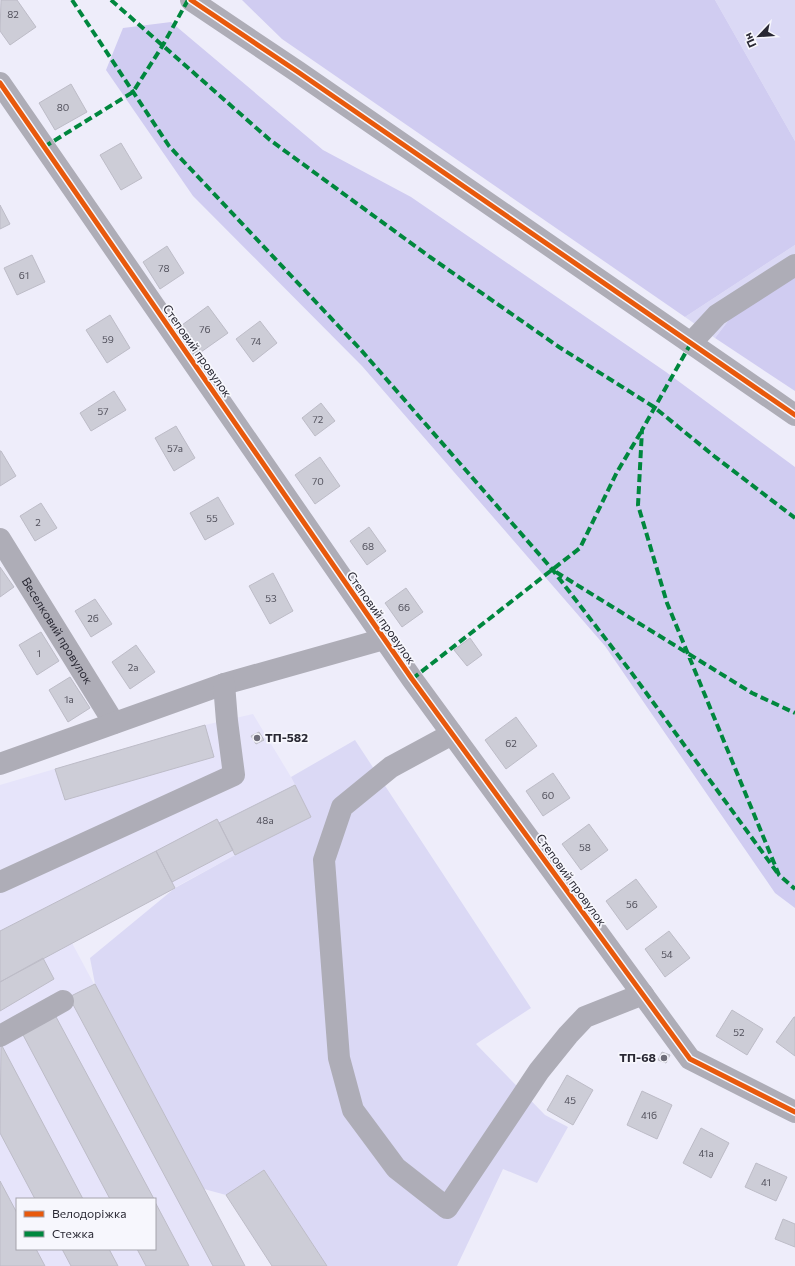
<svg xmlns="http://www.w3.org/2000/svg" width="795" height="1266" font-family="Commissioner,sans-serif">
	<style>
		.built { fill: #e6e4fa; fill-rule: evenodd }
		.green { fill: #dbd9f5 }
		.forest { fill: #d0ccf1 }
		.building { fill: #cdcdd7; stroke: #bdbcc7 }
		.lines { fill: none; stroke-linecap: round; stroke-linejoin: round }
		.minor { stroke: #aeadb7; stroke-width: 22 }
		.quiet { stroke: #00873e; stroke-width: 4; stroke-dasharray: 8 4; stroke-linecap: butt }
		.cycleway-casing { stroke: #f7f7fd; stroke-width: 8 }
		.cycleway { stroke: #e8590c; stroke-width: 5 }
		.poi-dot { fill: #6e6d79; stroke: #f7f7fd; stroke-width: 1.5 }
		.labels { text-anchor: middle; stroke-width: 3.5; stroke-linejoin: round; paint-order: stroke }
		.number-label { font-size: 10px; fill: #52515c }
		.street-label { font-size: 12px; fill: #292833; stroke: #f7f7fd }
		.poi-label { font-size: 12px; font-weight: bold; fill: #292833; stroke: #f7f7fd; text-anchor: start }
	</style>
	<rect width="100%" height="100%" fill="#eeedfa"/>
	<path class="built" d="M253,714L291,777L311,817L235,855L72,943L245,1266H0V785L205,725ZM17,1199H155V1249H17Z"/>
	<path class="green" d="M715,0H795V141Z
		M795,245V277L731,317L715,338L685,317Z
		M355,740L531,1008L476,1044L545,1115L568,1127L537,1183L503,1169L457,1266H327L264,1170L226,1195L204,1189L95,984L90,958L175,888L235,855L311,817L291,777Z"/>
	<path class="forest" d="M242,0H715L795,141V245L685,317L282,39Z
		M171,22L323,150L411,197L666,372L795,467V908L775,893L605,646L362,366L193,196L106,70L123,28Z
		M795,277V391L715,338L731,317Z"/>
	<path class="building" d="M1,0H17L36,27L10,45L0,31Z
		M71,84L87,112L55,130L39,103Z
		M121,143L142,178L121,190L100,155Z
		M0,205L10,224L0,229Z
		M167,246L184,273L160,289L143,262Z
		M32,255L45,282L17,295L4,268Z
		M208,306L228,333L201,352L182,325Z
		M110,315L130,348L107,363L86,330Z
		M260,321L277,343L253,362L236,339Z
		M114,391L126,410L91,431L80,413Z
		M321,403L335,421L315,436L302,418Z
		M176,426L195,458L174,471L155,438Z
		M0,451H1L16,476L0,486Z
		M320,457L340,486L315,504L295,475Z
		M218,497L234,524L205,540L190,513Z
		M41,503L57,528L35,541L20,516Z
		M369,527L386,551L367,565L350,541Z
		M0,567L14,587L0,597Z
		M273,573L293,611L270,624L249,586Z
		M406,588L423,612L402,627L385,603Z
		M95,599L112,624L91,637L75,611Z
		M41,632L59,661L37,675L19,645Z
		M470,638L482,655L467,666L454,650Z
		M136,645L155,672L130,689L112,662Z
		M70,677L90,708L68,722L49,690Z
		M516,717L537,746L506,769L485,740Z
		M205,725L214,757L65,800L55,769Z
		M259,732L264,740L256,744L251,736Z
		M553,773L570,798L543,816L526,791Z
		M295,785L311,817L235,855L219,823Z
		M217,819L233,850L172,882L156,851Z
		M589,824L608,850L581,870L562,844Z
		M156,851L175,888L0,982V931Z
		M636,879L657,907L627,930L606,901Z
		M669,931L690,958L665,977L645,949Z
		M43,958L54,979L0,1011V982Z
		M95,984L245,1266H213L69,997Z
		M732,1010L763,1029L747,1055L716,1036Z
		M55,1015L154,1199H110L22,1033Z
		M794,1017H795V1056L776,1042Z
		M1,1044L83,1199H35L0,1133Z
		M662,1052L670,1055L666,1063L658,1060Z
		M567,1075L593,1090L573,1125L547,1110Z
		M642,1091L672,1105L657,1139L627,1125Z
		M701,1128L729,1143L711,1178L683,1163Z
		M756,1163L787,1177L776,1201L745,1187Z
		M264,1170L327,1266H272L226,1195Z
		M0,1181L17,1213V1249H36L45,1266H0Z
		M155,1202L189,1266H146L137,1249H155Z
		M783,1219L795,1224V1247L775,1239Z
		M62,1249H109L118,1266H71Z"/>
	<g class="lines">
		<g class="minor">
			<path d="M191,0L298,72L795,415"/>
			<path d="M0,83L412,679L690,1059L795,1112"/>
			<path d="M691,343L717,315L795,265"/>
			<path id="s1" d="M0,539L114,723"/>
			<path d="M452,734L391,767L342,807L324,860L339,1058L353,1110L396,1168L447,1208L539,1071L568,1035L585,1017L643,994"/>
			<path d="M0,764L224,684L384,639"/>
			<path d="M0,882L234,775L227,721L224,684"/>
			<path d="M0,1036L63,1001"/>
		</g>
		<path class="quiet" d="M72,0L169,146L361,350L552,569L631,672L779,875
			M111,0L270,140L430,257L559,347L654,407L714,456L795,518
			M44,147L133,92L163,45L188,0
			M691,343L642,430L638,505L667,603L779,875L795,889
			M556,572L752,693L795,713
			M412,679L580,548L617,472L641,432"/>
		<defs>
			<path id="cycleway" d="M191,0L298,72L795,415
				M0,83L412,679L690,1059L795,1112"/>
		</defs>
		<use href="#cycleway" class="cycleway-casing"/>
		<use href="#cycleway" class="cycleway"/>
	</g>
	<g class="poi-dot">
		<circle cx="257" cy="738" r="4"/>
		<circle cx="664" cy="1058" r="4"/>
	</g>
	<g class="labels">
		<g class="number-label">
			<text x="13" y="18">82</text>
			<text x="63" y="111">80</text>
			<text x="164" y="272">78</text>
			<text x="24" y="279">61</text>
			<text x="205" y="333">76</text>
			<text x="108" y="343">59</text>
			<text x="256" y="345">74</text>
			<text x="103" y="415">57</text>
			<text x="318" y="423">72</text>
			<text x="175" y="452">57а</text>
			<text x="318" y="485">70</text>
			<text x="212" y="522">55</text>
			<text x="38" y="526">2</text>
			<text x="368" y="550">68</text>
			<text x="271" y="602">53</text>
			<text x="404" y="611">66</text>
			<text x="93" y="622">2б</text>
			<text x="39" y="657">1</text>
			<text x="133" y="671">2а</text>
			<text x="69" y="703">1а</text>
			<text x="511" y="747">62</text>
			<text x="548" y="799">60</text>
			<text x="265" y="824">48а</text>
			<text x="585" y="851">58</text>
			<text x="632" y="908">56</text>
			<text x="667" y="958">54</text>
			<text x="739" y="1036">52</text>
			<text x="570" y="1104">45</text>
			<text x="649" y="1119">41б</text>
			<text x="706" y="1157">41а</text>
			<text x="766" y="1186">41</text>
		</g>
		<g class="street-label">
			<text transform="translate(197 351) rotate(55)" y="4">Степовий провулок</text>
			<text transform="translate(381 618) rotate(55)" y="4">Степовий провулок</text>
			<text dy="4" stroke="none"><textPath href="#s1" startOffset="108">Веселковий провулок</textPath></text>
			<text transform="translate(571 880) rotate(54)" y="4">Степовий провулок</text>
		</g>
		<g class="poi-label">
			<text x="265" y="742">ТП-582</text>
			<text x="656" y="1062" text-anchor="end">ТП-68</text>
		</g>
	</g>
	<rect x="16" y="1198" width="140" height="52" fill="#f7f7fd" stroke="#a5a4ac"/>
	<rect x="24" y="1211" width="20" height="6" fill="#e8590c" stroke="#a5a4ac"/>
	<text x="52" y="1218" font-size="12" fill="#292833">Велодоріжка</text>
	<rect x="24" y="1231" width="20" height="6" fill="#00873e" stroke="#a5a4ac"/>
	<text x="52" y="1238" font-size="12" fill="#292833">Стежка</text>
	<g transform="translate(759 36) rotate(245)" stroke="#f7f7fd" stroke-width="3" paint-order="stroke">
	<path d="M0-3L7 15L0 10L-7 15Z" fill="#292833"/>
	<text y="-6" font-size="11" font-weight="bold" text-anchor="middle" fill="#292833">Пн</text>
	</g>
</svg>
